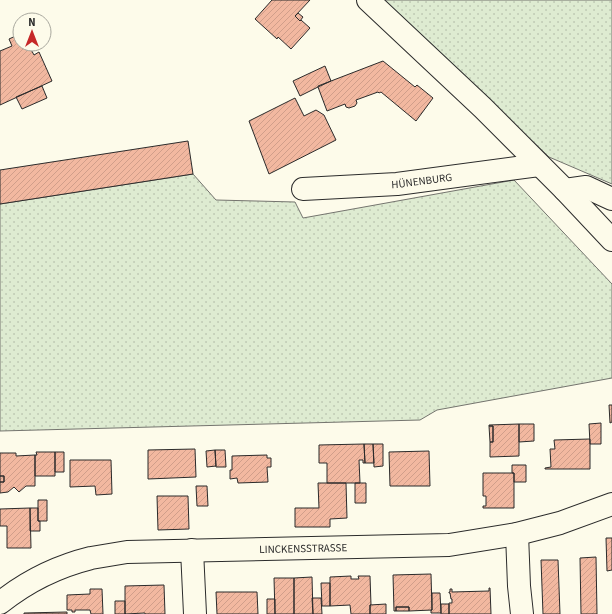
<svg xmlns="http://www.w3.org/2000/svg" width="612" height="614" font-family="'Source Sans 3',sans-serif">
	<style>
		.grass { fill: url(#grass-dots); stroke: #74746e }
		.building { fill: url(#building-hatch); stroke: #2b2b2b }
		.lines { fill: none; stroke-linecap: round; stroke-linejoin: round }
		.minor-casing { stroke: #2b2b2b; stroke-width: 24 }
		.minor { stroke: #fdfbea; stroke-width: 22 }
		.labels { text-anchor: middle; stroke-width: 3; stroke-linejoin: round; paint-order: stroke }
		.street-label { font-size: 11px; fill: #2b2b2b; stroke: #fdfbea }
	</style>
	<defs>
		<pattern id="grass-dots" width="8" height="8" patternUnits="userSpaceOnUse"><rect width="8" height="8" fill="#deebd1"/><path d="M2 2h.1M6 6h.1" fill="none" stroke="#bfcab4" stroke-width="1.8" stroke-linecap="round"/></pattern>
		<pattern id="building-hatch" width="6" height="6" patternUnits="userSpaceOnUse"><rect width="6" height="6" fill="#f2b8a0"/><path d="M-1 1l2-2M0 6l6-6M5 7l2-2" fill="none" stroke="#d09e8a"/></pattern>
	</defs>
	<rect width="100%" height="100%" fill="#fdfbea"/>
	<path class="grass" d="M383,0H612V184L549,157Z
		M193,174L216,200L295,202L303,218L514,180L612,284V378L437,410L420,420L0,431V204Z"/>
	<path class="building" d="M272,0H310L295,16L300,21L301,20L310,28L291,49L278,37L277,39L255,19Z
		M298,13L303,17L300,21L295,16Z
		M20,34V44H28L34,55L39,52L52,81L0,105V51L12,46L9,39Z
		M383,61L415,87L417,85L433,98L416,121L381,92L379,93L378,92L356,100L357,103L355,106L349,108L346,107L345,104L327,111L318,87L331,81Z
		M325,66L331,81L318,86V87L300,96L293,81Z
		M42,86L47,98L22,109L16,97Z
		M295,98L304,116L316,110L324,115L336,140L269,174L249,121Z
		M188,141L193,174L0,204V170Z
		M609,405H612V422L610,423Z
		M601,423V444H590L589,424Z
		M519,424H534V441L519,442Z
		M519,424V456L490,457V442H493V426H489V425Z
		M489,426H493V442H490Z
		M590,439V469H545V468L551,467L550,449H555L554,440Z
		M364,444L365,463H363V460H359L360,483H327V463H319V445Z
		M364,444H373L374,463H365Z
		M373,444H383V466L374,467Z
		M195,449L196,477L148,479V450Z
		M215,450L216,466L207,467L206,451Z
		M215,450H225L226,467H216Z
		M429,451L430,486H390L389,452Z
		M36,452H55V476H35V455H37Z
		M55,452H64V472H55Z
		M0,453H16V456L35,455V486H26L19,492L14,487L8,492L0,493V482H4V476H0Z
		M267,455V458H271V467H267L268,482L238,483L237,478L230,479V470H232V456Z
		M70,460H111L112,494L96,495L95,486L70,487Z
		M512,465H526V482H514V473H512Z
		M483,473H514V508H483V506H486V496H483Z
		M0,476H4V482H0Z
		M318,483H346L347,518L330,519V527H295V508H319Z
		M355,483H366V503H355Z
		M196,486H207L208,506H197Z
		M157,496H188L189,529L158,530Z
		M38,500H47V521H38Z
		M30,508L31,548H7V526H0V509Z
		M30,508H38V521H40V531H30Z
		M606,538H612V570L607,571Z
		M596,557L597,614H581L580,558Z
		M541,560H558L560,614H543Z
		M431,574L432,610L409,611V607H396V611H394L393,575Z
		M351,576V579H359L358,576H370L371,605H370V614H351L350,605L330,606V577Z
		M312,577L313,614H294V578Z
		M274,578H294V614H275Z
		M321,583H330V606H322Z
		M164,585L165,614H145V613L125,614V586Z
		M489,588H490L491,614H449V603H452V599H451L450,593H449V592H450V589H452V592L489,591Z
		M90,589H102L103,614H91L90,610H75V612H72V610H67V595L90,594Z
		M216,592H257L258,614H217Z
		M432,593H440L441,613H431V610H432Z
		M312,598H321L322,614H313Z
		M267,599H275V614H267Z
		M115,601H125V614H126H115Z
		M386,604V614H370V605Z
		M441,604H449V614H441Z
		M396,607H409V611H396Z
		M67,612V614H24V613Z"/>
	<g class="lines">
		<defs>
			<g id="minor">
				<path d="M368,0L483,108L565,190L612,240"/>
				<path id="s1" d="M303,189L397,184L539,165"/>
				<path d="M565,190L586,187L612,199"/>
				<path d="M517,534L519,586L522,614"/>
				<path d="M192,550L195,614"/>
				<path id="s2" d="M0,603C26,582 59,566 91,558C103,556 115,554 127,552L449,545L517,534L560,523L612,504"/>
			</g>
		</defs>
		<use href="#minor" class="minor-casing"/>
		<use href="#minor" class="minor"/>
	</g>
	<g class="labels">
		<g class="street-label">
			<text dy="4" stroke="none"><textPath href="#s1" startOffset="119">HÜNENBURG</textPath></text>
			<text dy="4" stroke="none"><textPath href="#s2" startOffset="315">LINCKENSSTRASSE</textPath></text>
		</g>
	</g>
	<g transform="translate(32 32)"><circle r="19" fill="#fdfbea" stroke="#a9a89e"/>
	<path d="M0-3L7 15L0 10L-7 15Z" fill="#c62828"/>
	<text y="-6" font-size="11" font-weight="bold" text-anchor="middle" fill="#2b2b2b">N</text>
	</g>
</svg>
